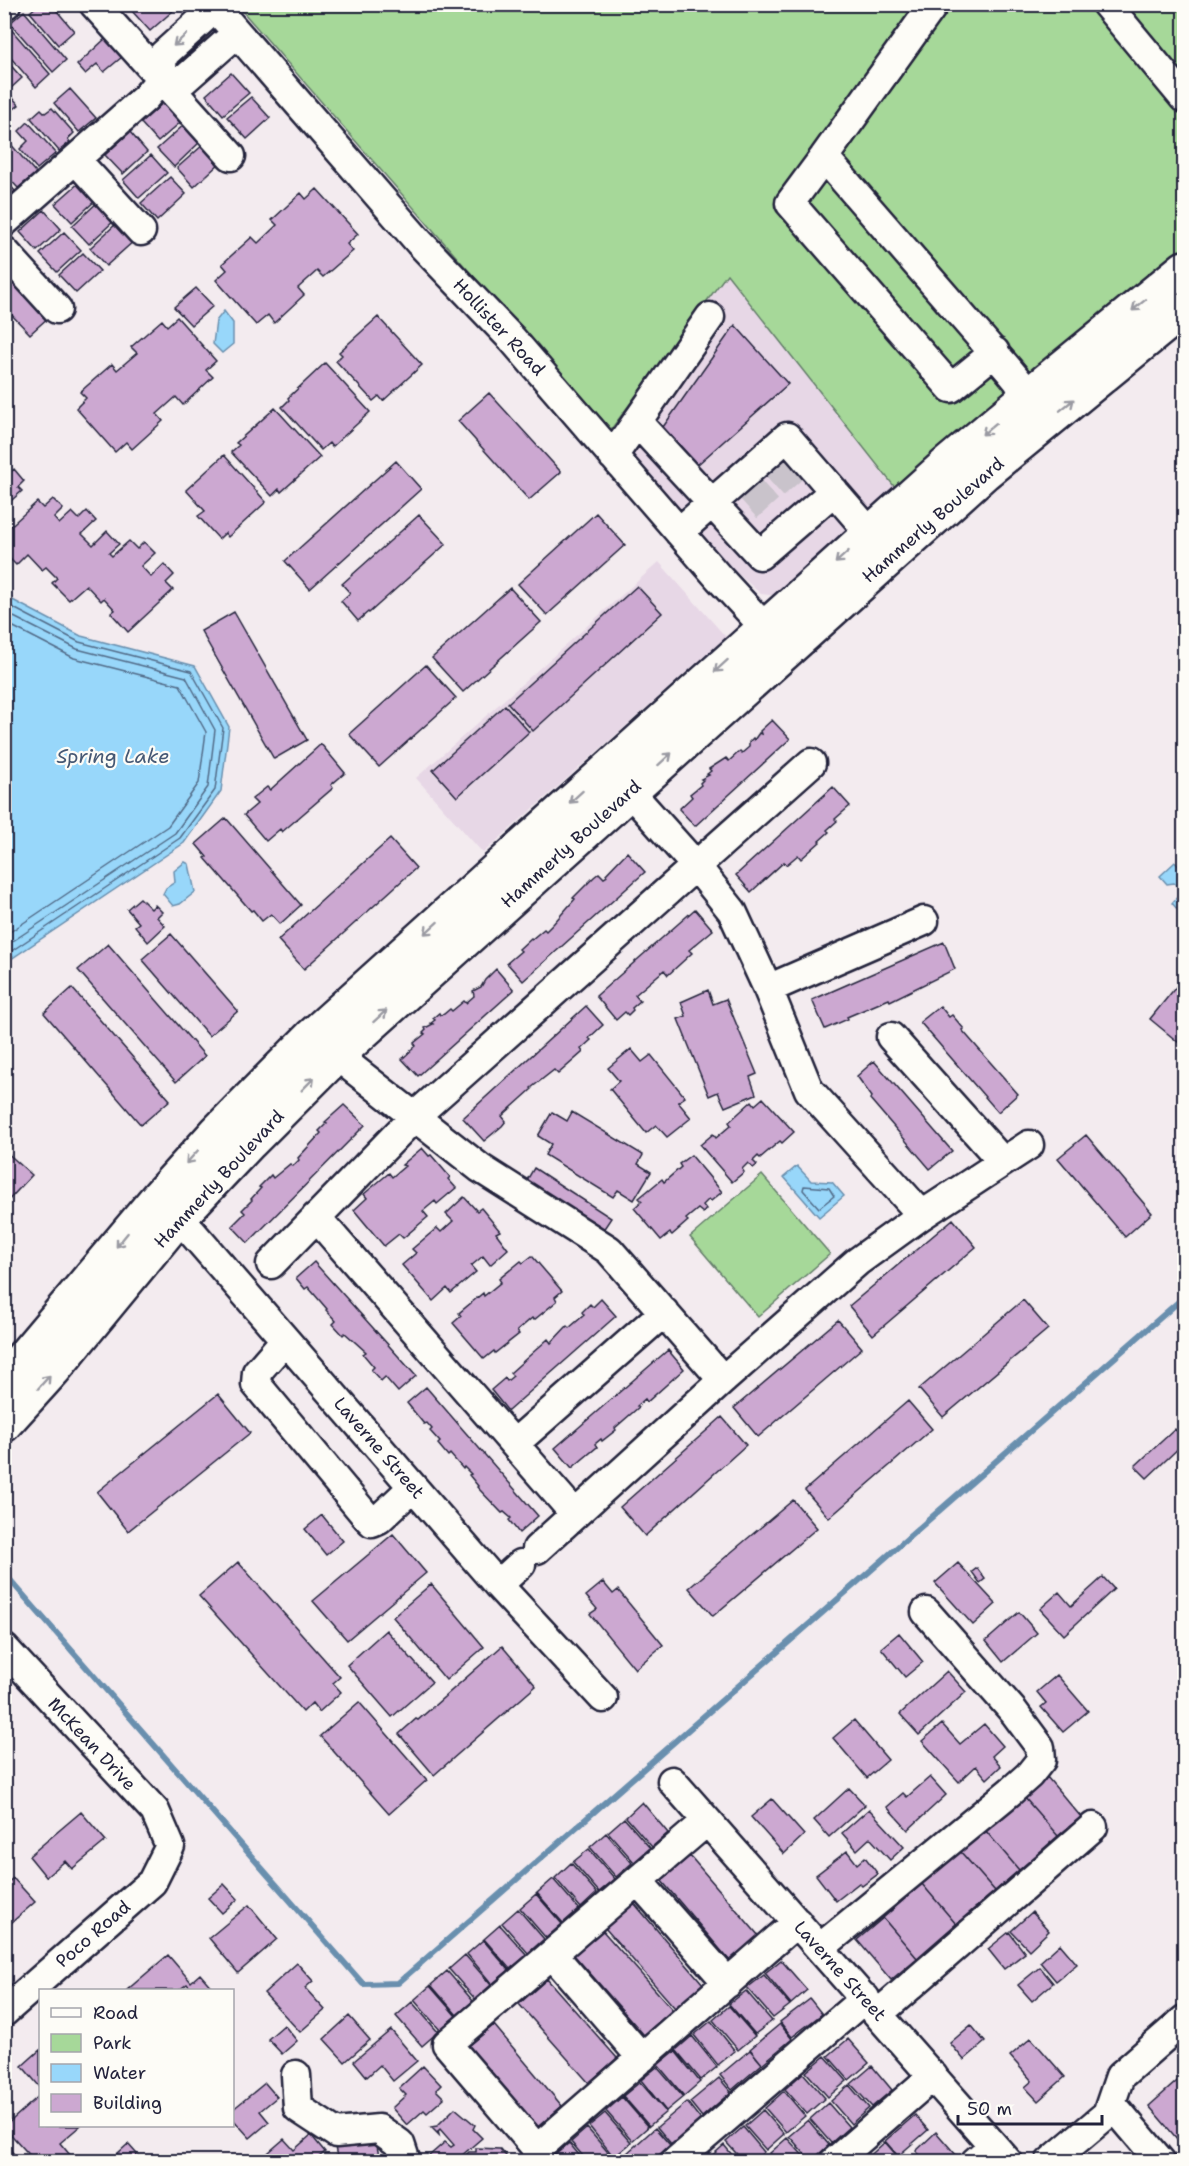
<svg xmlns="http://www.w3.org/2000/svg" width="1189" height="2166" font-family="'Shantell Sans',sans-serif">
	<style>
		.built { fill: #e7d7e6 }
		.green { fill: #a6d899; stroke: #647d6a; stroke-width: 1.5 }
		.water { fill: #98d7fa; stroke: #698fae; stroke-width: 1.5 }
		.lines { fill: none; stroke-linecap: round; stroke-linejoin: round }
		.shore { stroke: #516a87; stroke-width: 1.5 }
		.stream { stroke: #698fae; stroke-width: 6 }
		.building { fill: #cca8d1; stroke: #22223b; stroke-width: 1.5 }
		.minor-tunnel { stroke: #c9c3cb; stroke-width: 28; stroke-dasharray: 28 14; stroke-linecap: butt }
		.minor-casing { stroke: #22223b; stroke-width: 33 }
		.major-casing { stroke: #22223b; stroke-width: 38 }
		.minor { stroke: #fdfcf7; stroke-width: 28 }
		.major { stroke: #fdfcf7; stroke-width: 33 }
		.oneway { stroke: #9a9aa2 }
		.labels { text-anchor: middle; stroke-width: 4.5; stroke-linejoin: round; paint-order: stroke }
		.street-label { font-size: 18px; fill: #22223b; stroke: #fdfcf7 }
		.water-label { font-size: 20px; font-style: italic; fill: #455874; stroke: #fdfcf7 }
	</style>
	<rect width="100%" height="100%" fill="#f3ebef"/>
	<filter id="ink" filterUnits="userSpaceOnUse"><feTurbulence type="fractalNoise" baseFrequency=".0167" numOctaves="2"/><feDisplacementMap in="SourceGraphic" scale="12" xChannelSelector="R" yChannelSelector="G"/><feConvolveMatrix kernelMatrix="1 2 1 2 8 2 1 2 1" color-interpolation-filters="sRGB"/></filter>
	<g filter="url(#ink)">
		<path class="built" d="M727,274L897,490L779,596L761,594L715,554L609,432Z
			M659,562L726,637L483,853L416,778Z"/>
		<path class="green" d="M237,5H1184V250L971,425L897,490L727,274L609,432Z
			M762,1175L830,1254L758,1317L690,1237Z"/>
		<path class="water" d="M224,311L233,323V344L222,353L213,344L216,321Z
			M5,596L81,636L195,666L229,727L221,791L184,843L5,963Z
			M185,862L189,864L195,892L180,904L173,906L163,894L166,888L175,882L174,871Z
			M1175,862L1184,873V913L1182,915L1172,903L1180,894V888L1174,883L1167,884L1160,876Z
			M797,1166L811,1181L832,1182L844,1196L819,1217L784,1177Z"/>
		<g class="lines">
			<path class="shore" d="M4,603L79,642L191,671L223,728L215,790L180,838L4,956
				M4,612L77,649L186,677L215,730L208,787L175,833L4,947
				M4,622L74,658L180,685L206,732L199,783L168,826L4,936
				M804,1186L829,1188L834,1196L819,1208L803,1190Z"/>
			<path class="stream" d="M4,1573L363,1984L398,1983L1184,1297"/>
		</g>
		<path class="building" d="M39,4H51L74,31L58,45L30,12Z
			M140,4H170L175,9L150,31L132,11Z
			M24,11L66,60L53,72L10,23Z
			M9,27L50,74L36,87L4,50V31Z
			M106,38L122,57L104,72L97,64L85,74L77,65Z
			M4,58L22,78L10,89L4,83Z
			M231,73L249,93L223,115L206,95Z
			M4,88L19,105L5,116L4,115Z
			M70,89L96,118L79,132L54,103Z
			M251,97L270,118L247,139L227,117Z
			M165,101L183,120L158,142L141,123Z
			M52,108L74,133L68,139L70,142L59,151L31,118L41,109L45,113Z
			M28,122L56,153L37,169L20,149L28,141L19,131Z
			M186,123L202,140L174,167L157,149Z
			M130,132L147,152L123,174L105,155Z
			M8,141L36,173L18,188L4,173V145Z
			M204,144L221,162L194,187L177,168Z
			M151,155L167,173L139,198L123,180Z
			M170,177L186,194L157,221L141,203Z
			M4,179L15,191L4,201Z
			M81,181L97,199L72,222L55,204Z
			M317,189L358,234L347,244L353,251L323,277L317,271L298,288L304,295L274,323L268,315L256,325L216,280L227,270L222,264L252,237L258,243L277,225L272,220L301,193L306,199Z
			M99,201L116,219L89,244L72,226Z
			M44,210L61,229L37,251L20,232Z
			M118,222L135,240L106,266L90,248Z
			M64,232L81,250L57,272L40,254Z
			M83,253L100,271L76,293L59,275Z
			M4,267L50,316L30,334L4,307Z
			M196,288L213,306L191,325L174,307Z
			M177,317L216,361L206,370L213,377L183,405L176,397L157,414L163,421L132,449L126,442L115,452L76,408L86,398L80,392L112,364L117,370L137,353L131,347L162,320L167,326Z
			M378,317L422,365L383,401L379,396L373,401L336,361L342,355L339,352Z
			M735,325L788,384L697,465L663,427Z
			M325,363L370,412L332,447L329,443L321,450L282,407L289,400L288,398Z
			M489,393L561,472L529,500L458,421Z
			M275,408L320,457L281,492L279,489L272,496L231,452L239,445L236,443Z
			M224,455L266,502L228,537L225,533L219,539L198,516L205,511L186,490Z
			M396,461L421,489L310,589L285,561Z
			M14,469L24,481L18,487L22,491L4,507V474L6,476Z
			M53,499L63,509L54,518L59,524L72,512L79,519L87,511L96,521L82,534L93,545L107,531L119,544L109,553L112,556L129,541L137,549L144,542L155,553L141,566L151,577L164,564L174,575L166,583L173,590L128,632L111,613L115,610L104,598L101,601L86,585L69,600L52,583L57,578L46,567L42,570L27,554L16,565L4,553V532L37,502L43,508Z
			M596,513L625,545L547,615L518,584Z
			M419,515L446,544L369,613L368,612L358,621L341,601L350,593L342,584Z
			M637,586L662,613L533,731L508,703Z
			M510,588L541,622L463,692L432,658Z
			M234,612L307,740L274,759L201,631Z
			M426,665L456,698L379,767L349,734Z
			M505,705L529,732L457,797L433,770Z
			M772,720L790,739L695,826L679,809L692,797L690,794L701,785L700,783L703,780L701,779L709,775L707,774L711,771L709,769L726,758L729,761L740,751L742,753L749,747V742L753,738L754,740L759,733L761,734L760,731Z
			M321,744L345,773L331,785L333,788L282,832L280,829L266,841L244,815L257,804L252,799L267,787L270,790Z
			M833,787L850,806L835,819L837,821L827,830L829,832L819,841L820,842L801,859L798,855L786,865L784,862L751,892L736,875Z
			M226,818L301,905L280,924L271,914L262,921L253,910L251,911L205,858L207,857L196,844Z
			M390,839L416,868L304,969L278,940Z
			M627,852L645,872L523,981L507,963L521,951L519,949L531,938L532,939L544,929L546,931L553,924L575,899L573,898L594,877L599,873L604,878L606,877L607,876L606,874Z
			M140,898L151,909L155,905L162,912L157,917L165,926L148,942L135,926L139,923L127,909Z
			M695,909L713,930L689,950L692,953L668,975L664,970L635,995L640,1001L632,1008L633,1010L628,1015L625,1012L616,1020L596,996Z
			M171,934L238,1011L209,1036L142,959Z
			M944,942L955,969L890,1001L889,999L847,1017L848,1019L825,1029L812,1000Z
			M108,944L205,1056L176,1082L78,970Z
			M496,969L514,990L418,1076L402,1059L416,1046L414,1043L425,1034L423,1033L426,1030L425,1028L433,1024L431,1023L435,1020L433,1018L439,1013L440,1015L444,1014L450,1009L452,1011L464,1001L466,1003L474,996L473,991L481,987L485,980Z
			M1184,977V1047L1150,1019Z
			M72,988L170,1100L141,1125L44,1013Z
			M708,990L713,1004L726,999L757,1074L750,1077L756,1094L725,1107L718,1092L709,1096L678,1019L686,1016L681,1002Z
			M586,1006L603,1025L589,1038L591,1040L581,1049L583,1052L558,1074L554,1070L531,1088L532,1089L502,1116L506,1121L502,1126L484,1141L463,1118Z
			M940,1006L949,1017L952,1015L964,1029L962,1030L1018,1094L998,1112L920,1022Z
			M631,1049L642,1062L651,1055L685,1097L678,1102L691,1118L667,1137L656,1125L646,1133L610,1089L619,1081L608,1068Z
			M874,1061L952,1151L930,1169L870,1099L872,1097L857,1076Z
			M763,1098L794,1132L782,1143L780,1141L760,1158L758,1156L753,1161L757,1165L753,1168L748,1163L742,1169L744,1172L732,1182L700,1145L713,1134L716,1138L731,1125L729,1122L752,1101L755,1105Z
			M344,1105L365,1125L248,1243L232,1226L245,1213L242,1210L252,1200L251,1199L261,1188L259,1187L271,1175L273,1178L290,1164L293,1166L299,1160L298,1158L321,1133L319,1131L327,1123L325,1122Z
			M552,1112L567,1121L572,1112L643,1155L638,1164L651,1172L634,1200L618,1190L613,1197L545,1155L551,1144L538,1136Z
			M1086,1135L1152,1213L1125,1237L1058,1158Z
			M422,1148L429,1156L431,1155L450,1177L448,1179L456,1188L437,1204L435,1201L423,1211L428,1217L403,1238L399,1234L384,1246L354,1210L367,1198L364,1194L389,1173L392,1177L405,1166L402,1165Z
			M4,1150L32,1175L4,1205Z
			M691,1155L722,1192L711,1201L709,1199L703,1205L706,1209L703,1213L698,1209L686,1219L688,1221L672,1235L670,1233L661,1240L634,1208L642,1201L639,1198L662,1179L664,1182L681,1167L679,1164Z
			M534,1168L611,1218L603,1230L527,1180Z
			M464,1197L477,1211L481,1208L500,1231L496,1233L508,1249L490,1265L483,1256L471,1266L476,1272L451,1293L447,1288L433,1301L402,1265L416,1253L412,1249L437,1228L441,1232L453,1221L446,1214Z
			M953,1219L976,1247L873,1335L849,1306Z
			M532,1256L562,1291L555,1297L557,1301L534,1320L532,1318L517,1331L519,1334L495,1353L494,1351L484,1359L453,1323L461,1316L459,1313L483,1293L484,1296L501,1282L499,1279L521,1261L523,1263Z
			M314,1262L416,1376L398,1392L385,1377L381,1381L371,1370L374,1367L363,1354L366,1352L345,1333L343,1335L333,1324L336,1321L326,1310L327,1309L308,1287L305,1289L296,1278Z
			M601,1299L616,1316L508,1411L491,1390L505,1378L507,1381L513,1376L510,1373L548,1339L551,1343L567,1326L569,1328L584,1315L582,1312L590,1304L593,1307Z
			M1023,1300L1048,1329L943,1417L919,1389Z
			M838,1320L862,1348L758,1437L734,1408Z
			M668,1350L684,1369L647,1402L645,1399L637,1406L639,1407L615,1428L616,1430L602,1441L601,1439L595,1444L597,1447L572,1468L555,1448Z
			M426,1387L538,1516L519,1533L509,1520L511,1518L504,1512L502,1513L477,1487L478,1486L469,1475L471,1474L464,1467L463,1469L450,1454L448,1456L438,1444L440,1442L430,1431L432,1429L427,1423L424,1424L407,1403Z
			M218,1394L250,1433L128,1531L97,1492Z
			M908,1401L932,1429L829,1518L805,1490Z
			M722,1417L746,1445L645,1536L620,1507Z
			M1175,1429L1184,1440V1443L1147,1478L1135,1466Z
			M793,1500L817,1528L713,1616L689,1588Z
			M322,1515L343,1541L326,1555L305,1529Z
			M393,1534L426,1573L347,1640L313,1601Z
			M238,1562L340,1677L333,1683L341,1692L319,1712L312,1703L303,1712L199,1596Z
			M958,1563L996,1604L973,1625L935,1583Z
			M977,1568L985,1579L980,1583L972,1572Z
			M1103,1577L1114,1589L1064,1635L1040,1609L1059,1592L1071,1606Z
			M603,1582L613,1594L618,1590L663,1645L635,1669L590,1614L597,1609L586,1596Z
			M431,1584L484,1647L446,1680L393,1617Z
			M1019,1612L1037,1633L1003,1662L986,1641Z
			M386,1630L432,1682L392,1717L347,1665Z
			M899,1633L923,1662L905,1677L881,1648Z
			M502,1646L536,1686L434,1775L399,1734L416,1719L418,1720Z
			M947,1671L966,1692L919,1735L900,1714Z
			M1057,1675L1088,1711L1063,1732L1041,1707L1046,1703L1037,1692Z
			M359,1702L427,1780L389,1814L320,1736Z
			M854,1720L888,1760L867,1778L833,1738Z
			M942,1724L960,1744L984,1724L1003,1746L992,1756L1001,1766L987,1779L976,1766L959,1782L922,1741Z
			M930,1777L946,1795L908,1830L887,1807L903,1793L907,1797Z
			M1047,1777L1081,1817L1058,1836L1024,1797Z
			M849,1788L865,1805L829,1837L814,1820Z
			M1024,1797L1058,1836L1019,1870L985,1830Z
			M772,1799L804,1835L784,1854L751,1817Z
			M642,1802L668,1833L652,1847L626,1817Z
			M869,1809L904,1847L890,1860L870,1838L857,1850L842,1833Z
			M81,1812L106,1841L72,1869L65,1861L46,1877L29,1856Z
			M624,1818L650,1848L634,1862L608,1832Z
			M985,1830L1019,1870L995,1891L960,1851Z
			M606,1833L632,1863L616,1877L590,1847Z
			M589,1849L615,1879L599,1892L573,1862Z
			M847,1851L857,1864L865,1857L878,1874L862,1886L859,1883L836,1901L816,1875Z
			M960,1851L995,1891L956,1924L922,1884Z
			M690,1856L759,1936L730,1961L661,1880Z
			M571,1863L597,1893L581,1908L555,1878Z
			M13,1878L35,1902L4,1929V1886Z
			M553,1879L579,1909L563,1923L537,1893Z
			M224,1884L238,1899L222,1913L208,1898Z
			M922,1884L956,1924L917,1958L883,1918Z
			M536,1894L562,1924L546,1938L520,1908Z
			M634,1903L703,1984L675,2008L605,1928Z
			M249,1905L277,1939L238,1973L209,1938Z
			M518,1909L544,1939L528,1953L502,1923Z
			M1032,1912L1049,1931L1029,1950L1011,1931Z
			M883,1918L917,1958L891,1980L857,1940Z
			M500,1925L527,1955L510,1969L484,1939Z
			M602,1930L673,2010L644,2035L574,1955Z
			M1009,1932L1025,1953L1004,1969L988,1949Z
			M483,1940L509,1970L492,1984L467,1954Z
			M1060,1944L1077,1964L1056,1981L1040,1962Z
			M168,1955L191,1982L200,1974L214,1990H192L187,1984L179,1990H127Z
			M465,1955L491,1985L475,1999L449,1969Z
			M781,1960L807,1990L791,2004L765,1973Z
			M297,1963L313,1981L305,1988L325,2010L300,2032L264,1993Z
			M1040,1967L1053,1983L1032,2001L1018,1985Z
			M447,1971L473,2001L457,2015L431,1985Z
			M764,1975L790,2005L773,2018L747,1988Z
			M547,1979L617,2058L589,2083L519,2004Z
			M430,1986L456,2016L440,2030L414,2000Z
			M746,1991L772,2021L755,2034L729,2004Z
			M810,1999L822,2014L792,2037L780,2022Z
			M412,2002L438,2032L422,2046L396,2016Z
			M729,2006L755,2036L738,2050L713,2020Z
			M349,2016L370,2040L345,2062L324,2039Z
			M711,2021L735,2051L718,2065L694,2035Z
			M780,2024L792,2039L762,2064L750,2049Z
			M284,2025L297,2041L282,2054L268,2039Z
			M494,2025L562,2106L533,2131L464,2050Z
			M971,2025L985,2042L964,2060L950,2043Z
			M391,2030L417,2061L393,2081L380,2065L367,2077L354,2061Z
			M692,2036L717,2067L701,2080L676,2050Z
			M1031,2038L1065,2077L1038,2101L1025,2087L1032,2081L1010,2056Z
			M848,2039L869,2063L849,2080L828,2056Z
			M40,2050V2087L22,2066Z
			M750,2050L762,2064L732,2090L720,2075Z
			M675,2051L700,2082L684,2096L658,2065Z
			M825,2056L847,2081L828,2097L806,2072Z
			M423,2066L441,2085L436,2090L444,2098L427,2113L424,2110L407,2125L392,2108L406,2095L399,2088Z
			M872,2066L892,2090L872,2107L851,2084Z
			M657,2067L683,2097L666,2111L641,2080Z
			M803,2073L825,2098L807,2114L785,2089Z
			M1184,2075V2147L1149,2106Z
			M719,2078L731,2092L702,2117L690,2102Z
			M640,2082L666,2112L649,2126L623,2096Z
			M265,2083L277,2097L260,2111L269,2122L250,2138L232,2118V2110Z
			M849,2085L869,2108L851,2124L831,2101Z
			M784,2091L805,2116L786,2132L765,2108Z
			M40,2095V2126H80L60,2143L76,2162H36L4,2127Z
			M622,2097L648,2127L632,2141L606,2111Z
			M687,2102L701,2120L672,2145L657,2127Z
			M828,2103L849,2127L831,2143L810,2119Z
			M455,2108L475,2125L473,2129L482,2138L460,2157L465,2162H435L429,2156L445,2142L451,2147L454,2145L440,2129L438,2131L439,2135L431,2127L437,2126Z
			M763,2110L784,2134L766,2150L745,2126Z
			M605,2113L631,2143L614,2157L589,2126Z
			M915,2115L928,2130L898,2156L885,2141Z
			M808,2120L829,2145L811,2161L789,2136Z
			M743,2127L764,2152L753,2162H744L726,2142Z
			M587,2128L613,2158L609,2162H588L571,2142Z
			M655,2128L670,2145L651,2162H633L626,2154Z
			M936,2132L957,2156L951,2162H926L916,2151Z
			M311,2135L325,2152L313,2162H265L262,2158L284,2139L294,2150Z
			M787,2138L808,2161V2162H777L770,2153Z
			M376,2140L379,2157L388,2156L390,2162H338L335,2147Z
			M885,2142L898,2157L893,2162H863Z
			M4,2143L21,2162H4Z
			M569,2143L585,2162H556L553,2157Z
			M128,2144L144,2162H108Z
			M724,2145L738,2162H708L707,2160Z
			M476,2148L500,2149L511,2162H465L466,2155L469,2152H476Z
			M768,2155L774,2162H761Z"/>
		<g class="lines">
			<path class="minor-tunnel" d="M775,466L800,494
				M749,488L774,516"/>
			<defs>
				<path id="minor" d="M94,4L231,156
					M212,4L419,242L512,339L719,578L780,644
					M934,4L824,157L1008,369L1018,381L1026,397
					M1106,4L1184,98
					M4,5L6,4
					M161,79L184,80L237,33
					M824,157L790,203L951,388L995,352
					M76,160L141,231
					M4,222L145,98L161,79L163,55L215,8
					M4,251L57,309
					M637,422L760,555L834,491
					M613,456L710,317
					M679,532L787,437L870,533
					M629,791L696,866L732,911L768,989L809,1090L922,1215
					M768,989L924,921
					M891,1037L1003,1162
					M337,1056L480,1168L609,1250L723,1380
					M164,1200L498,1585L603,1698
					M316,1217L575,1514
					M271,1264L414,1117L811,763
					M285,1340L257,1372L256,1384L366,1516L372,1522L379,1519L413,1487
					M514,1444L664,1312
					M537,1549L723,1380L857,1262L922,1215L1029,1145
					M498,1585L521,1564
					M4,1648L155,1811L170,1846L152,1882L4,2012
					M672,1781L1008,2162
					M707,1821L447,2044L537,2149L797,1922
					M638,1881L728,1983
					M820,1948L1011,1791L1029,1775L1041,1760L1040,1747L1014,1712L926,1612
					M552,1954L642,2058
					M878,2014L1093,1827
					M296,2075L298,2108L336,2133L379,2129L400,2144L406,2162
					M1111,2103L1161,2162
					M675,2162L865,1998
					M834,2162L933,2076
					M975,2162L993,2146
					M1050,2162L1107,2114L1120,2076L1184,2020"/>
				<path id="major" d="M4,1379L159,1195L217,1131L311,1036L944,466L1026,397L1184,268
					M4,1425L54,1370L180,1217L250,1143L337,1056L985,473L1184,310"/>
			</defs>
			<use href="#minor" class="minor-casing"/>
			<use href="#major" class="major-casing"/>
			<use href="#minor" class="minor"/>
			<use href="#major" class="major"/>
		</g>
		<defs><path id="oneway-shaft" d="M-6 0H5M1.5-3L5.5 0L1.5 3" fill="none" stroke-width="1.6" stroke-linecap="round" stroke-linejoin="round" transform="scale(1.5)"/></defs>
		<g class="oneway">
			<use href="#oneway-shaft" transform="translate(180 40) rotate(138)"/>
			<use href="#oneway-shaft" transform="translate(1139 305) rotate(141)"/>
			<use href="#oneway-shaft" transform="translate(1067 405) rotate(-39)"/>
			<use href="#oneway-shaft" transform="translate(989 429) rotate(140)"/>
			<use href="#oneway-shaft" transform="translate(842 557) rotate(138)"/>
			<use href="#oneway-shaft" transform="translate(721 666) rotate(138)"/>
			<use href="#oneway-shaft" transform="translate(665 759) rotate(-42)"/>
			<use href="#oneway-shaft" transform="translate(576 797) rotate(138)"/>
			<use href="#oneway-shaft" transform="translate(431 928) rotate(138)"/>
			<use href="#oneway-shaft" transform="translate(380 1016) rotate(-42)"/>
			<use href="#oneway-shaft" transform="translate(308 1084) rotate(-45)"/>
			<use href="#oneway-shaft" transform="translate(192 1157) rotate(132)"/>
			<use href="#oneway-shaft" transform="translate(122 1240) rotate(129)"/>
			<use href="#oneway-shaft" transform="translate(44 1382) rotate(-48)"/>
		</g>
	</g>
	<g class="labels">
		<g class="street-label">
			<text transform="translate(499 327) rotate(47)" y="6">Hollister Road</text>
			<text transform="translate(933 520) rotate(-41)" y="6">Hammerly Boulevard</text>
			<text transform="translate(571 844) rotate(-42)" y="6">Hammerly Boulevard</text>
			<text transform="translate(219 1179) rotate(-47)" y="6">Hammerly Boulevard</text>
			<text transform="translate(379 1448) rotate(49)" y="6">Laverne Street</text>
			<text transform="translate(92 1744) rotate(47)" y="6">McKean Drive</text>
			<text transform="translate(93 1934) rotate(-41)" y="6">Poco Road</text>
			<text transform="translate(840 1971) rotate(48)" y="6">Laverne Street</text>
		</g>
		<g class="water-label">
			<text x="113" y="763">Spring Lake</text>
		</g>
	</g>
	<rect width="1189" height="2166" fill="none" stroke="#fdfcf7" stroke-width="24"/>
	<rect x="12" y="12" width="1165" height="2142" fill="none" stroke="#22223b" stroke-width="2" filter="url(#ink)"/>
	<rect x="39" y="1989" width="195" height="138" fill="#fdfcf7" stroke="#a5a5ac" stroke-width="1.5"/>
	<rect x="51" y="2008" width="30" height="9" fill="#fdfcf7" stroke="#a5a5ac" stroke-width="1.5"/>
	<text x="93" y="2019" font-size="18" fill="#22223b">Road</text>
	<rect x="51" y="2034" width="30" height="18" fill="#a6d899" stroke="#a5a5ac" stroke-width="1.5"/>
	<text x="93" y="2049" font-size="18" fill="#22223b">Park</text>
	<rect x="51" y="2064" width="30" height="18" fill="#98d7fa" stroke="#a5a5ac" stroke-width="1.5"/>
	<text x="93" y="2079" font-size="18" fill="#22223b">Water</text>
	<rect x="51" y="2094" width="30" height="18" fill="#cca8d1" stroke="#a5a5ac" stroke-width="1.5"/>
	<text x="93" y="2109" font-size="18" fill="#22223b">Building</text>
	<path d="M958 2115v9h144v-9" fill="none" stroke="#22223b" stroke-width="3"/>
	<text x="967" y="2115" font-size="18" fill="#22223b" stroke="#fdfcf7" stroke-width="4.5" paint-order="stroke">50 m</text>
</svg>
